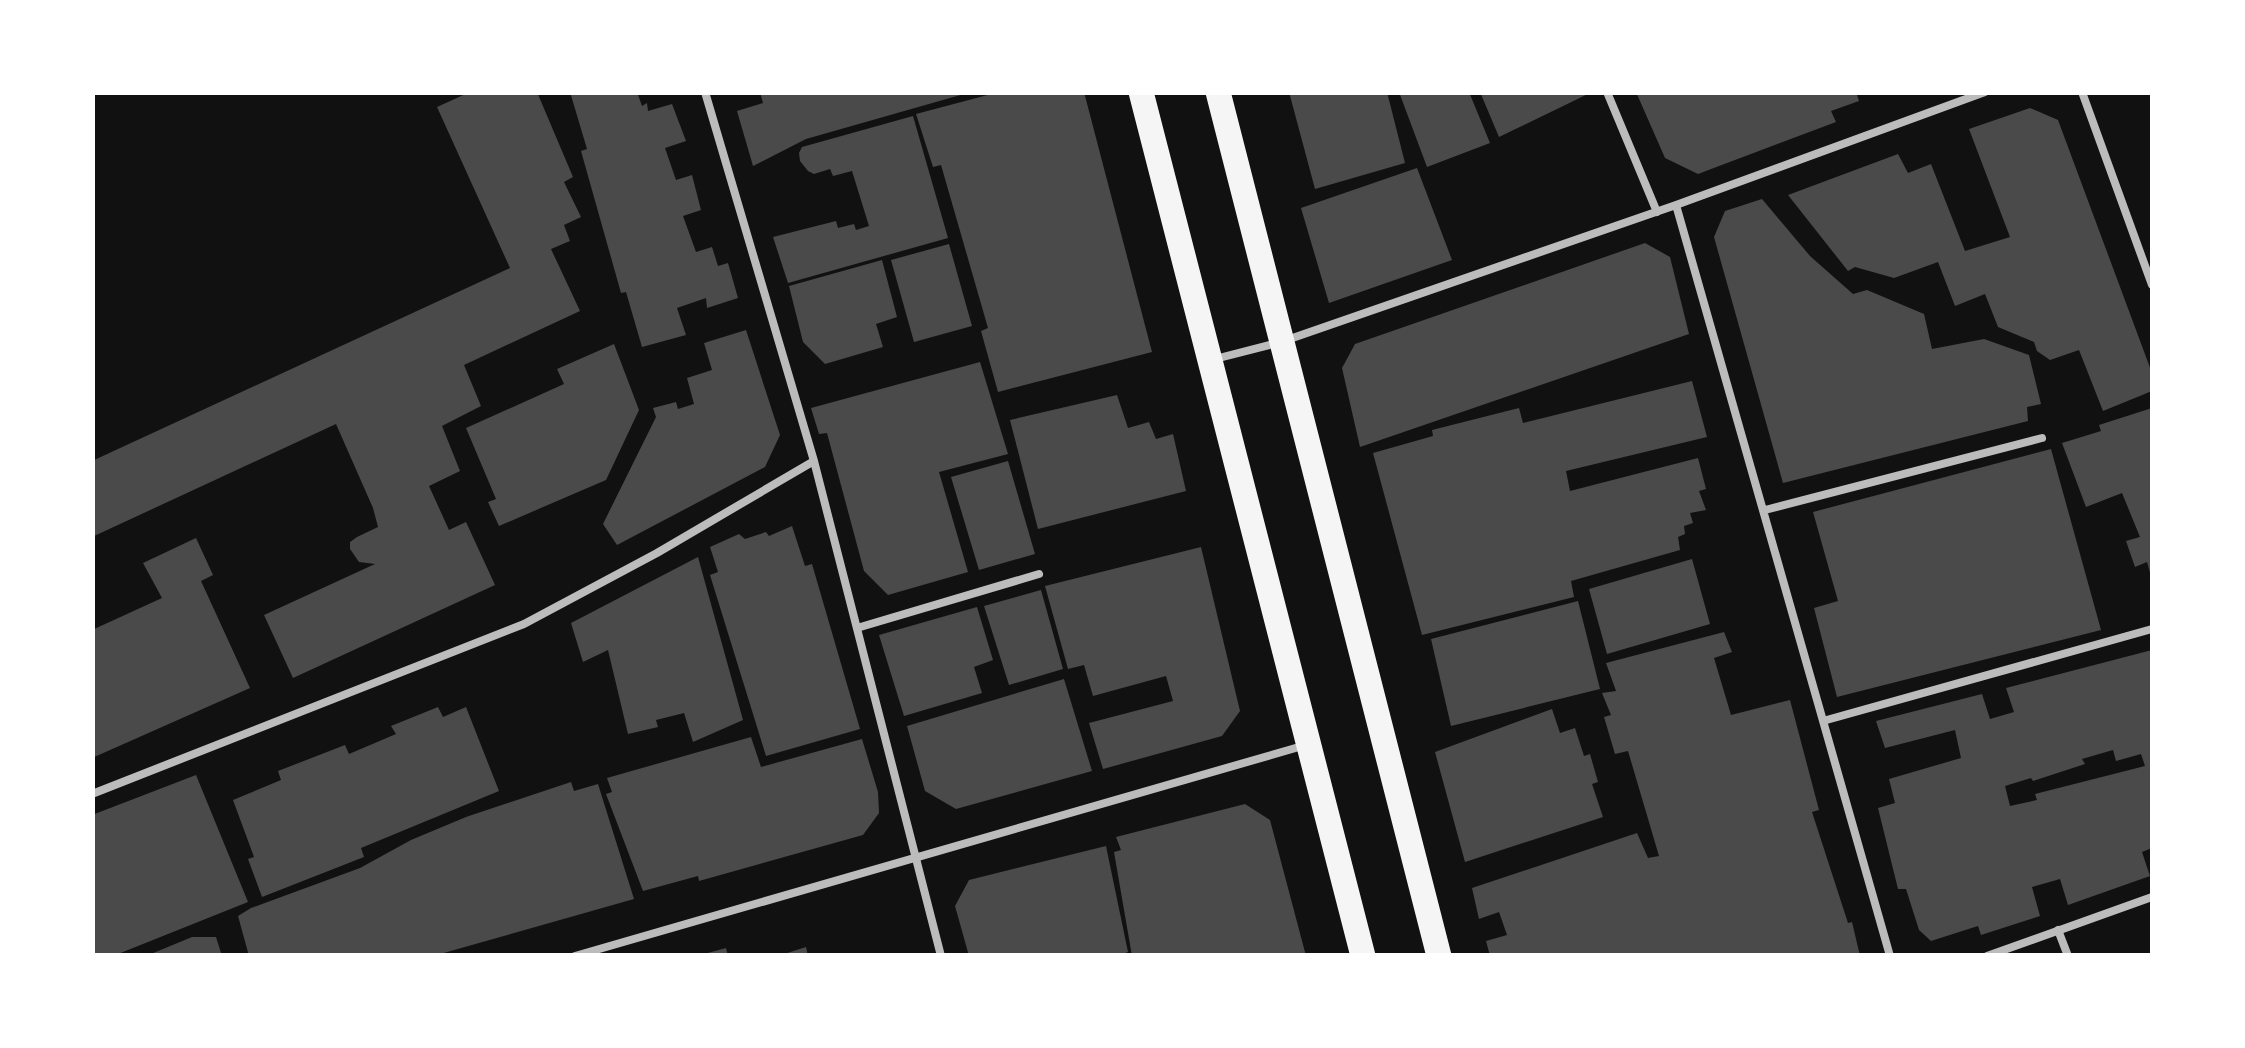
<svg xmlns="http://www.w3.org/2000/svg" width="2245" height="1048" font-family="Overpass,sans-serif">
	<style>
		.building { fill: #4a4a4a; fill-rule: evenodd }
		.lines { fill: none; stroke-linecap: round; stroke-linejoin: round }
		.service { stroke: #bcbcbc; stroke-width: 8 }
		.primary { stroke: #f5f5f5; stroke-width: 25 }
	</style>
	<rect width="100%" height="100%" fill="#111"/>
	<path class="building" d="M470,92H537L573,177L564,182L581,217L564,225L570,241L551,249L580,311L464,365L481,406L442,426L460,471L429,486L449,530L466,522L495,585L293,678L264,615L375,564L359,562L350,549V542L357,537L378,527L373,508L336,424L92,537V461L510,268L437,107Z
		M570,92H637L642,106L647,103L648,111L672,104L686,141L665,148L676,180L692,175L701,210L683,216L696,252L712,247L718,266L728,263L738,298L707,308L706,298L677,308L686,335L642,347L626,292L621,293L581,151L587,149Z
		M760,92H964V94L806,139L753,166L737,111L763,103Z
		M999,92H1084L1152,352L998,392L981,331L988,328L941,165L933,167L916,114Z
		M1289,92H1387L1405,163L1315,189Z
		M1399,92H1469L1490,143L1427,167Z
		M1480,92H1592L1499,137Z
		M1636,92H1856L1859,101L1831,111L1836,122L1698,174L1665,158Z
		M2030,108L2058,120L2152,373V391L2103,411L2079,350L2050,360L2037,351L2034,342L1998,327L1985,294L1955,306L1938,262L1894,278L1855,267L1848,271L1788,195L1898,154L1908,173L1931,164L1965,251L2010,237L1969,129Z
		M913,116L948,238L788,283L773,237L836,221L838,228L854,224L856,230L869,226L852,171L833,176L830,169L814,174L808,171L800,161L799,153L802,147Z
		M1417,168L1452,260L1329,303L1301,208Z
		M1762,199L1810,256L1853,294L1867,290L1924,314L1932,349L1984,339L2029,355L2041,404L2027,407L2028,421L1783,483L1714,237L1725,211Z
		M1645,243L1670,257L1689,334L1360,447L1342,368L1355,344Z
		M949,244L972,326L914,342L891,260Z
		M882,260L897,317L876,324L883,347L825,364L803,342L789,286Z
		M746,330L780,435L765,467L617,545L603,524L656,417L653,408L676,402L678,409L694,404L687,378L712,370L704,343Z
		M614,344L639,410L606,480L499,526L488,502L496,499L466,428L564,384L557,369Z
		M980,362L1008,454L939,472L968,572L888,595L864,571L827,433L819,434L811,408Z
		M1692,381L1707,437L1566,471L1570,491L1698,458L1706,489L1699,491L1706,510L1690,513L1693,523L1684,526L1685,534L1678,537L1680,550L1571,581L1574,597L1422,635L1373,453L1433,436L1432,430L1519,408L1523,423Z
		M1117,395L1128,428L1149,422L1156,439L1173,434L1186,491L1038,529L1010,420Z
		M2152,408V576H2151L2147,562L2135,567L2126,541L2140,537L2122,493L2086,507L2062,443L2101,431L2099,425Z
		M2051,449L2101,630L1837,697L1814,608L1838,601L1813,512Z
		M1008,461L1035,554L979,570L951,477Z
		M792,526L805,566L812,564L860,729L766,756L710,575L718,572L710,547L739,534L745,539L766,532L769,536Z
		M196,538L213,575L201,581L250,688L92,758V630L162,598L143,563Z
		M1201,547L1240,711L1222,736L1103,769L1089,723L1173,701L1166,676L1093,696L1084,665L1068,669L1045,586Z
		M698,557L743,720L693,742L684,713L656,720L658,727L628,734L608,650L583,662L571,623Z
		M1692,559L1710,624L1607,654L1589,589Z
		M1041,590L1063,669L1009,685L984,606Z
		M1578,601L1600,689L1451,726L1431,639Z
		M977,607L993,660L974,667L982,693L904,716L879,635Z
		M1724,632L1732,652L1714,658L1731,715L1790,700L1819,810L1812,812L1848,923L1852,922L1860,956H1490L1486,941L1507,935L1499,912L1479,919L1472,888L1637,833L1648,858L1659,856L1628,751L1615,754L1604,717L1611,715L1602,693L1616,691L1606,663Z
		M2152,650V848L2142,852L2150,876L2068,905L2060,879L2032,887L2040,916L1981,935L1978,926L1931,941L1919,930L1906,889H1898L1878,808L1895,803L1889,779L1961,758L1955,730L1885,748L1876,721L1982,694L1990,719L2014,712L2006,688ZM2113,750L2116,761L2141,754L2145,766L2035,794L2037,800L2010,806L2005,786L2031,778L2033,781L2085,764L2082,759Z
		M1064,679L1092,771L956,809L925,791L907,726Z
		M438,707L443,717L466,707L499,791L361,848L364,857L262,897L248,859L254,857L233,800L281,780L278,771L345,745L349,754L396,734L391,726Z
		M1552,709L1560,733L1575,728L1584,756L1590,754L1598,782L1592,784L1603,817L1465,862L1435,752Z
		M751,737L761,767L862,739L878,792L879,813L863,835L699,881L698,876L643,891L606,794L612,792L607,778Z
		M196,775L248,902L113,956H92V815Z
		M571,782L574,791L598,784L634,899L433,956H249L238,916L251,908L360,868L411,840L466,817Z
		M1245,804L1270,820L1306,956H1132L1114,852L1121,850L1116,837Z
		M1106,846L1128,952L1117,956H969L955,906L969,880Z
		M192,937H216L222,956H146Z
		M806,947L808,956H781V955Z
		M726,948L728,956H704V954Z"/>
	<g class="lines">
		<path class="service" d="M705,92L814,461L941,956
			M1607,92L1657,212
			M2082,92L2152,285
			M1676,205L1890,956
			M1215,359L1281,342L1676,205L1985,92
			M1765,510L2042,438
			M857,628L1039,574
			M1823,721L2152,629
			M92,794L524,624L657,553L814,461
			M2058,930L2068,956
			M575,956L1306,745
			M1987,956L2152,897"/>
		<path class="primary" d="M1141,92L1363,956
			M1218,92L1439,956"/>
	</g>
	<rect width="2245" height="1048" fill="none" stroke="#ffffff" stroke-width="190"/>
</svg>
